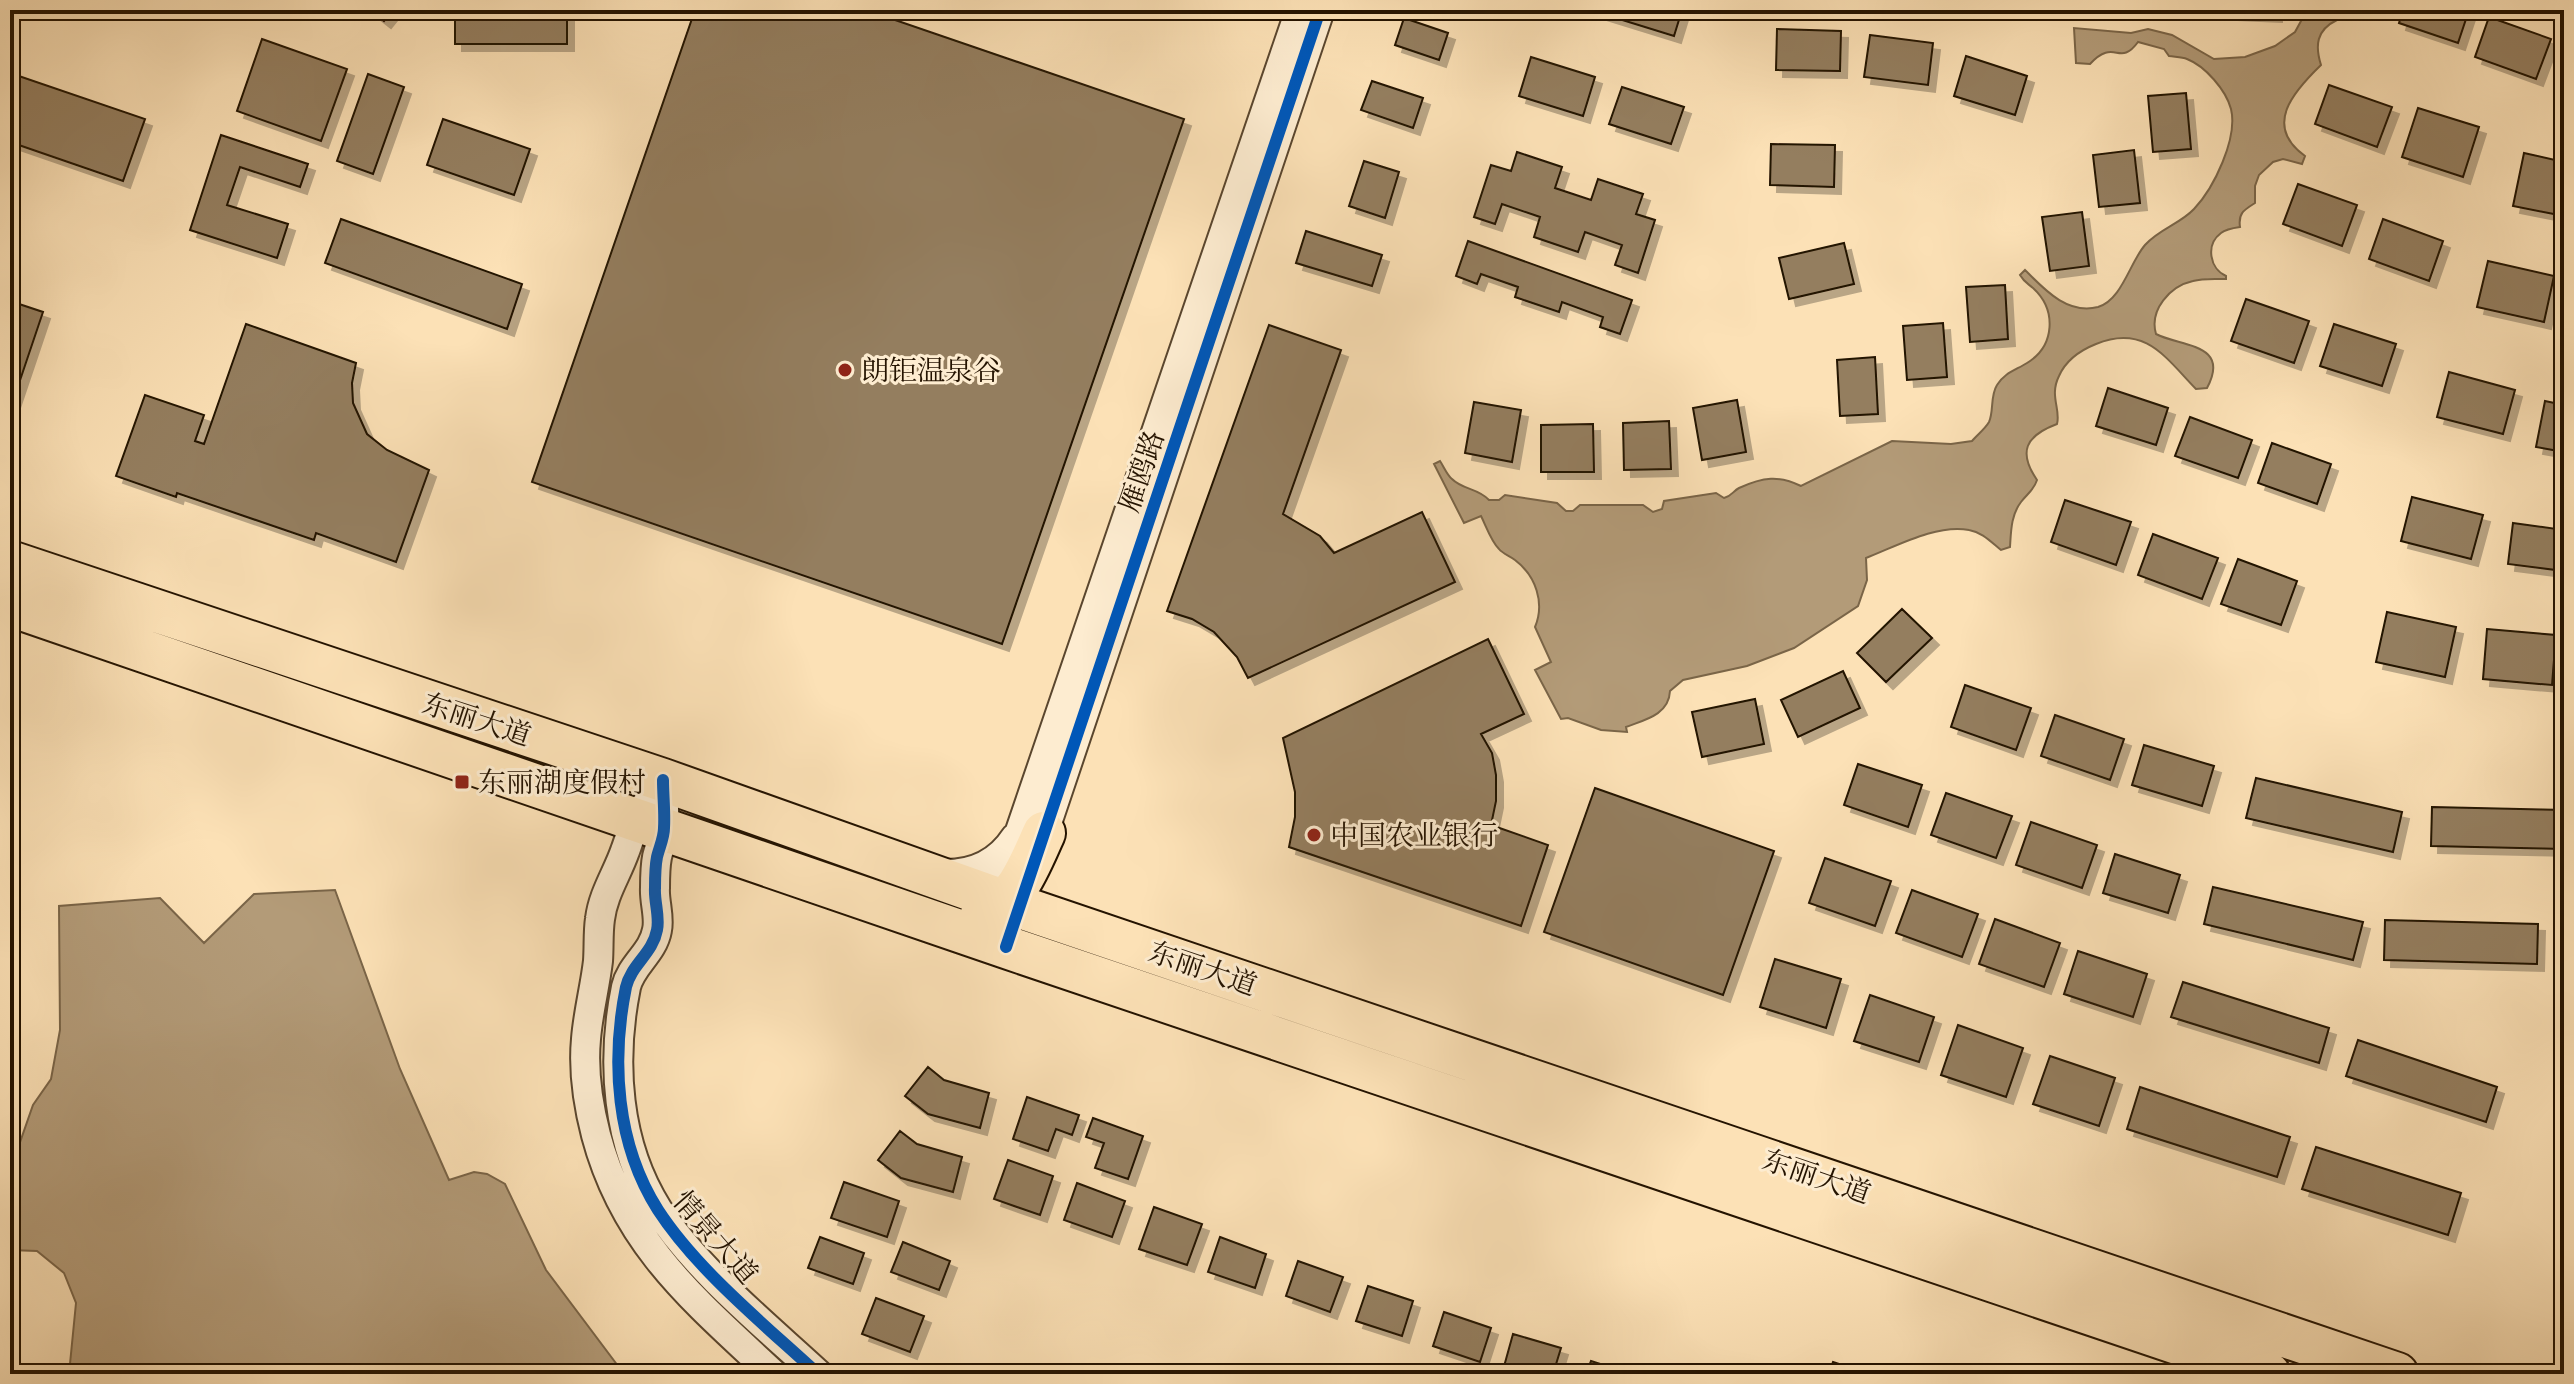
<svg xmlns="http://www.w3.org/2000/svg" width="2574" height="1384" font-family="'IM FELL Double Pica','Noto Serif SC',serif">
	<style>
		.water { fill: #b39b78; stroke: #7a6548; stroke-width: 2 }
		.building { fill: #947e5f; stroke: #241300; stroke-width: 2; filter: url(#shadow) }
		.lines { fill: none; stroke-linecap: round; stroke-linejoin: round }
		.minor-casing { stroke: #5a462e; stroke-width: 32 }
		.highway-casing { stroke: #241300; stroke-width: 46 }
		.minor { stroke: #fdecd0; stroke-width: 28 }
		.highway { stroke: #fce1b6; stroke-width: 42 }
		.cycleway-casing { stroke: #fdecd0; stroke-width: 17 }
		.cycleway { stroke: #0057b8; stroke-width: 12 }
		.poi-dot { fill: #8f2418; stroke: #fdecd0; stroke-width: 3 }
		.labels { text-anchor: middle; stroke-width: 6; stroke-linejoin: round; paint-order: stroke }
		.poi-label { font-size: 28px; fill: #241300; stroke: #fdecd0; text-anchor: start }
		.street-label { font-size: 28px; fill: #241300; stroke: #fdecd0 }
	</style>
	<defs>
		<filter id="shadow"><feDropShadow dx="7" dy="7" stdDeviation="0" flood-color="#0004"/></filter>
	</defs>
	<rect width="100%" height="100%" fill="#fce1b6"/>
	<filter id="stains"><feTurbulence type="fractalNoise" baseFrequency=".0025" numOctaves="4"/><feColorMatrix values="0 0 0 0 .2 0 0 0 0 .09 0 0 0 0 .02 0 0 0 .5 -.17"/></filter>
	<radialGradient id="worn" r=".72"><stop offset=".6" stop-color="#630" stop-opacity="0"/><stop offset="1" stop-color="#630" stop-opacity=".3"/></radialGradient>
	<path class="water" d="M2307,10H2336L2337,20C2316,30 2315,46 2321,65C2293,92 2263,126 2305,156L2302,164L2283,159L2273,162L2259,175L2255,186V203C2244,210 2238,213 2240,227C2233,228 2226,229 2221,233C2205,245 2210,269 2226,276V279C2215,279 2203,278 2193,281C2170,286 2149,310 2156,334C2181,347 2231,343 2207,388L2196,389C2165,357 2145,324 2096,344C2081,350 2066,360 2059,376C2049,396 2061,409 2057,424C2025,436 2018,452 2037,480C2034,490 2027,494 2021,502C2011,515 2011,531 2010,547L2001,550C1991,542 1982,532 1969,530C1936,524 1897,546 1866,558L1867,580L1858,606L1794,648L1747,666L1683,680L1670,691C1669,715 1644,720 1626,727L1627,732L1601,730L1568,718L1561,719L1535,670L1551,662L1535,627C1545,603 1536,576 1515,560C1510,556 1503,554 1499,549C1491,541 1486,526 1481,516L1464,523L1434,464L1440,461C1444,467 1447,475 1452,479C1463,490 1478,488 1489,500H1499L1505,495L1557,503L1566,511H1573L1580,505H1643L1653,512L1662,509L1664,501L1716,493L1724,498C1732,496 1733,491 1739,488C1763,477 1779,475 1801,486L1892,441L1951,444L1972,441C1977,435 1985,429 1989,422C1994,411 1990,396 1997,385C2004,373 2016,370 2027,363C2055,346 2057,310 2033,288C2027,283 2024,282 2020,275L2025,270C2044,289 2067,315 2098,307C2122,300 2130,262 2145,245C2159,229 2180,224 2194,209C2214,188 2238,138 2231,109C2226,90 2205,66 2187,59C2182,57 2175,57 2169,56L2164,49L2138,42C2119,68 2115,37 2090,64L2076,63L2074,28L2131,33L2148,29L2172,35L2214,59L2245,57L2275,46L2295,32Z
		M335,890L400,1069L449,1180L474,1172L487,1174L505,1184L546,1270L624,1374H69L76,1303L64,1273L37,1251L10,1250V1171L33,1105L51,1079L60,1030L59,906L160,898L204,943L254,894Z"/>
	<path class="building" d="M370,10H393L384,21Z
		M695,10H866L1184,119L1002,644L532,482Z
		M1590,10H1682L1674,36Z
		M2208,10H2275V15L2208,12Z
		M2403,10H2469L2458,43L2399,23Z
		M455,12H567V44H455Z
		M2489,17L2551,39L2536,79L2475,57Z
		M1404,18L1448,33L1439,60L1395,45Z
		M1777,29L1841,31L1840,71L1776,70Z
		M1870,35L1933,43L1928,85L1864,77Z
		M262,39L347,69L321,141L237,111Z
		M1966,56L2027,76L2015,115L1954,96Z
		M1531,57L1595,77L1583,116L1519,96Z
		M10,73L145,119L123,181L10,142Z
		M368,74L404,87L373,174L337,161Z
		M1372,81L1423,98L1413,128L1361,110Z
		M2329,85L2392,107L2377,147L2315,124Z
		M1622,87L1684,107L1671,144L1609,124Z
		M2186,93L2191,149L2153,152L2148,96Z
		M2418,108L2479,127L2463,177L2402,157Z
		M443,119L530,149L514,195L427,165Z
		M221,135L308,164L300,187L240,167L227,205L288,224L277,258L190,230Z
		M1771,144L1835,145L1834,187L1770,185Z
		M2134,150L2140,203L2099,207L2093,155Z
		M1517,152L1562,167L1555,188L1591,200L1598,179L1643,194L1636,214L1655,220L1638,273L1615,265L1622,245L1585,232L1578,252L1534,237L1540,217L1502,204L1495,224L1474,217L1491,165L1511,171Z
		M2524,153L2564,162V216L2513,206Z
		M1364,161L1399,172L1385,218L1349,206Z
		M2298,184L2357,205L2342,246L2283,224Z
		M2082,212L2089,266L2050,271L2042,217Z
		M341,219L522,284L507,329L325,263Z
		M2383,219L2443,241L2429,281L2369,259Z
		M1306,231L1382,255L1372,286L1296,263Z
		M1468,241L1632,300L1620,334L1600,327L1603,317L1562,302L1559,312L1515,297L1518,287L1481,274L1477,284L1456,276Z
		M1844,243L1854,284L1789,299L1779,258Z
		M2488,261L2554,276L2544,322L2477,307Z
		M2005,285L2008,339L1970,342L1966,287Z
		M2246,299L2309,321L2294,363L2231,341Z
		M10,301L43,312L10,410Z
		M1943,323L1947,377L1907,380L1903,326Z
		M246,324L356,363L352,383L353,403L367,434L387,450L429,470L396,562L316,533L314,540L177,493L176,497L116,476L145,395L204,415L195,441L204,444Z
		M2334,324L2396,344L2382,386L2320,366Z
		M1269,325L1341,350L1283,514L1320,536L1334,553L1422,512L1455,582L1248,678L1237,657L1214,632L1192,619L1167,611Z
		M1875,357L1878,414L1840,416L1837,360Z
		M2449,372L2515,390L2503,434L2437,417Z
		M2108,388L2168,408L2156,445L2096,426Z
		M1737,400L1746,452L1702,460L1693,408Z
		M2545,401L2564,405V452L2536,447Z
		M1474,402L1521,410L1512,462L1465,453Z
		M2190,417L2252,440L2238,478L2175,456Z
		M1669,421L1671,469L1624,470L1623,423Z
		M1593,424L1594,472H1541V425Z
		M2272,443L2331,464L2317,504L2258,483Z
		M2412,497L2483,515L2471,559L2401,541Z
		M2065,500L2131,522L2116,565L2051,542Z
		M2513,523L2564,530V571L2508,564Z
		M2153,534L2218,558L2202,599L2138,575Z
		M2238,559L2297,581L2281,625L2221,604Z
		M1902,609L1932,638L1886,682L1857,653Z
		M2387,612L2456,627L2445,677L2376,662Z
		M2487,629L2556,635L2552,685L2483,679Z
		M1488,639L1524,714L1481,734L1492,753L1496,775V801L1491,825L1548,845L1521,926L1289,847L1295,817V792L1283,738Z
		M1843,671L1860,708L1798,737L1781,700Z
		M1965,685L2031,708L2016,750L1951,727Z
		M1755,699L1764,744L1702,757L1692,712Z
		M2055,715L2124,739L2110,780L2041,756Z
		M2144,745L2214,766L2202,806L2132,785Z
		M1858,764L1922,785L1908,827L1844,805Z
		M2256,778L2402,812L2393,852L2246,818Z
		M1595,788L1774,851L1723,995L1544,932Z
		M1946,793L2012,816L1996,858L1931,835Z
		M2432,807L2564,810V849L2431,846Z
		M2031,822L2097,845L2082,888L2016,865Z
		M2115,854L2180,875L2168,913L2103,893Z
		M1825,858L1891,881L1875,926L1809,903Z
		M2213,887L2363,922L2353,960L2204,924Z
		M1912,890L1978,914L1962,957L1896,933Z
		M1995,919L2060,943L2044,987L1979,964Z
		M2385,920L2538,924L2537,964L2384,960Z
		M2078,951L2147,974L2133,1017L2064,994Z
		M1775,959L1841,979L1826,1028L1760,1007Z
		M2183,982L2329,1028L2319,1063L2171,1017Z
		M1870,995L1934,1017L1919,1062L1854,1041Z
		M1958,1025L2023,1048L2006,1097L1941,1075Z
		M2358,1040L2497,1087L2486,1122L2346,1076Z
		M2050,1056L2115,1078L2099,1126L2033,1104Z
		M928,1067L944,1080L989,1093L980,1128L928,1114L905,1096Z
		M2140,1087L2290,1137L2277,1177L2127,1129Z
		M1027,1097L1079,1115L1072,1135L1056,1129L1048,1151L1013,1139Z
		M1093,1118L1143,1136L1128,1179L1095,1168L1104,1143L1086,1137Z
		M900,1131L917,1144L962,1157L953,1192L901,1178L878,1160Z
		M2316,1147L2461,1193L2448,1235L2302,1189Z
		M1008,1160L1053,1176L1040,1215L994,1199Z
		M844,1182L899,1201L887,1237L831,1218Z
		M1077,1183L1125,1201L1112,1237L1064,1220Z
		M1154,1207L1202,1224L1187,1265L1139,1249Z
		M820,1237L864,1253L853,1284L808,1268Z
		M1220,1237L1266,1254L1255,1288L1208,1272Z
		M903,1242L950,1261L939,1290L891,1272Z
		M1298,1261L1343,1277L1330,1312L1286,1296Z
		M1368,1286L1413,1301L1402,1336L1356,1321Z
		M876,1298L924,1316L910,1352L862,1334Z
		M1444,1312L1491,1328L1480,1362L1433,1346Z
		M1513,1334L1561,1348L1553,1374H1516L1503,1370Z
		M1591,1361L1631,1374H1586Z
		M1833,1362L1869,1374H1829Z"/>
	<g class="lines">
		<defs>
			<path id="minor" d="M663,780C663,796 665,812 664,828C664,838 659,848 657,857C655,867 655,878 655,888C654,901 660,917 657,930C653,953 631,965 626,987C611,1061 616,1144 658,1210C697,1270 765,1325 818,1374
				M644,807C634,821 631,835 625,851C617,874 603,894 600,919C598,932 599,947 598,961C595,987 588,1013 586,1039C583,1071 588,1104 596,1135C625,1244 694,1300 773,1374
				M1039,847L1320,10
				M942,874C972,875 998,864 1015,838
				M1002,884L1300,10"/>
			<path id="highway" d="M10,562L663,780L1020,907L2397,1374
				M10,605L1006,947L2269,1374
				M982,914C1015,907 1031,861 1044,833"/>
		</defs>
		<use href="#minor" class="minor-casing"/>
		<use href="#highway" class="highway-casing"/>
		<use href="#minor" class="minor"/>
		<use href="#highway" class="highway"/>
		<defs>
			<path id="cycleway" d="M663,780C663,796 665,812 664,828C664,838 659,848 657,857C655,867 655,878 655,888C654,901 660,917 657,930C653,953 631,965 626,987C611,1061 616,1144 658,1210C697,1270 765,1325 818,1374
				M1006,947L1320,10"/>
		</defs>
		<use href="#cycleway" class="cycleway-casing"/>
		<use href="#cycleway" class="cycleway"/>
	</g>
	<g class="poi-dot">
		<circle cx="845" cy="370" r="8"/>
		<rect x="454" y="774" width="16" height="16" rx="4"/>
		<circle cx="1314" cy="835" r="8"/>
	</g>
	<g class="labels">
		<g class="poi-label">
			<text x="861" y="380">朗钜温泉谷</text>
			<text x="478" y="792">东丽湖度假村</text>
			<text x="1330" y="845">中国农业银行</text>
		</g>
		<g class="street-label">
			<text transform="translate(1141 471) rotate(-71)" y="10">雁鸥路</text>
			<text transform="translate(477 719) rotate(18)" y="10">东丽大道</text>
			<text transform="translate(1203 968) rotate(19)" y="10">东丽大道</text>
			<text transform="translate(1817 1176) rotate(19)" y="10">东丽大道</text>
			<text transform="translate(716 1237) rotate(49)" y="10">情景大道</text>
		</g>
	</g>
	<rect width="2574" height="1384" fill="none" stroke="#fce1b6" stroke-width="40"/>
	<rect x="12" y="12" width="2550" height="1360" fill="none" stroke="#241300" stroke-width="4"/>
	<rect x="20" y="20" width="2534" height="1344" fill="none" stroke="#241300" stroke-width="2"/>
	<rect width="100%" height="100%" filter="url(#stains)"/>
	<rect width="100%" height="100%" fill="url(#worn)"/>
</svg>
